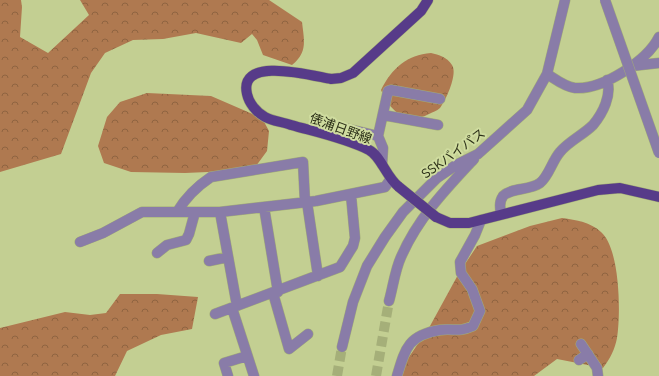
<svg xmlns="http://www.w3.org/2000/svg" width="659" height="376" font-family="'IBM Plex Sans','Noto Sans JP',sans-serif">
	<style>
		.forest { fill: url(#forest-crowns) }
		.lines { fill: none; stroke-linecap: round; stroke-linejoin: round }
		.minor-tunnel { stroke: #a5af79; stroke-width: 10; stroke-dasharray: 10 5; stroke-linecap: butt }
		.minor-casing { stroke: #a2ac77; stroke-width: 11 }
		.major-casing { stroke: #a2ac77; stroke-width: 11 }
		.minor { stroke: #897ca8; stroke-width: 10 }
		.major { stroke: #573b89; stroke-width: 10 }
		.minor-bridge-casing { stroke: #a2ac77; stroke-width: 11; stroke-linecap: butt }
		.major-bridge-casing { stroke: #a2ac77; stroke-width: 11; stroke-linecap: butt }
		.minor-bridge { stroke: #897ca8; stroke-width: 10 }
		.major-bridge { stroke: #573b89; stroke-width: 10 }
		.labels { text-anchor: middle; stroke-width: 4; stroke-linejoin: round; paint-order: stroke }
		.street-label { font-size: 13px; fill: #2b2f17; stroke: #cfdc9f }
	</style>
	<defs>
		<pattern id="forest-crowns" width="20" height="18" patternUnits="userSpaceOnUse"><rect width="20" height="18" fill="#af7950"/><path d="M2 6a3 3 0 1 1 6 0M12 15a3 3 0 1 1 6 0" fill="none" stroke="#8f6441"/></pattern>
	</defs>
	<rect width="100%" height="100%" fill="#c3cf92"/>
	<path class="forest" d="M0,0H21L22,7L20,37L48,53L89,15L80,0H269L302,22C304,40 308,52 292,65L263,55L257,40L252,34L241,43L196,33L163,39L133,40L105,53L91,73L61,154L0,172Z
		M431,53C439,55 447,57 452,65C458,74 446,100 440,108C437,111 432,112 429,114C406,126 390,111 381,90C392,68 407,55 431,53Z
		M147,93L211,96L262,118L269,131L267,151L253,170L185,173L131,172L104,163L98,146L107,117L120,102Z
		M562,218C577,220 590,222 601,232C620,248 621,314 617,338C615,349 610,359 603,368L557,359L534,376H396L430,326L459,273L477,246L530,226Z
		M120,294H157L198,297L192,329L161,335L127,351L115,376H0V328L65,312L90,315L106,313Z"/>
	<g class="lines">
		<path class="minor-tunnel" d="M337,376L342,347
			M376,376L389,301"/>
		<defs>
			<path id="minor" d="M632,66L659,63
				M547,74C555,79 565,87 575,88C602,90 647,61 659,37
				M383,115L438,125
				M328,124L378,136L388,91L391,90L440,99
				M378,136L383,148L382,164
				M307,202L318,276
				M264,207L278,292
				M177,212C186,197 196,187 211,177L303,162L305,202
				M220,212L237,306
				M501,214C500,208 499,202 503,196C512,187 529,191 540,183C549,176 552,161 560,152C569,141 583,135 593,125C603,113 612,95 607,80
				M80,242L103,233L142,212H220L316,201L385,187L390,180
				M157,253L167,245L186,240L189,234L195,212
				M209,261L228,257
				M273,293L289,349L308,334
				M389,301C393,287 395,270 401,257C418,218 446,189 474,159
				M232,308L254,376
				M215,314L340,267L353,246L355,238L351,195
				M581,344L597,368L598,376
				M342,347L353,302L367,266L385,237L403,212L437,178L456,165L478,154L527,110L547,74L565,0
				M579,360L588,354
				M228,376L224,363L247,356
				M397,376C405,349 408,335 440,330C455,328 457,333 473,326L480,311L472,289L461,273L460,262L475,235L481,220"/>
			<path id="major" d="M399,187C386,177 381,156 369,150C345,138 316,132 291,125C283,122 272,121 265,117C256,112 249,103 247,94C238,55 313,76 331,79L341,78L353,73L421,11L428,0
				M436,217L450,223H469L598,190L620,188L659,197"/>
		</defs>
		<use href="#minor" class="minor-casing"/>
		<use href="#major" class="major-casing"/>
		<use href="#minor" class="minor"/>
		<use href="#major" class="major"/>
		<defs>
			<path id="minor-bridge" d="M605,0L659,153"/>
			<path id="major-bridge" d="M399,187L436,217"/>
		</defs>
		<use href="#minor-bridge" class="minor-bridge-casing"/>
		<use href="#major-bridge" class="major-bridge-casing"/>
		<use href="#minor-bridge" class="minor-bridge"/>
		<use href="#major-bridge" class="major-bridge"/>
	</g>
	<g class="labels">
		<g class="street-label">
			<text transform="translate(341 128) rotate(20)" y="5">俵浦日野線</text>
			<text transform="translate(453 153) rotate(-36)" y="5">SSKバイパス</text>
		</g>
	</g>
</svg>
